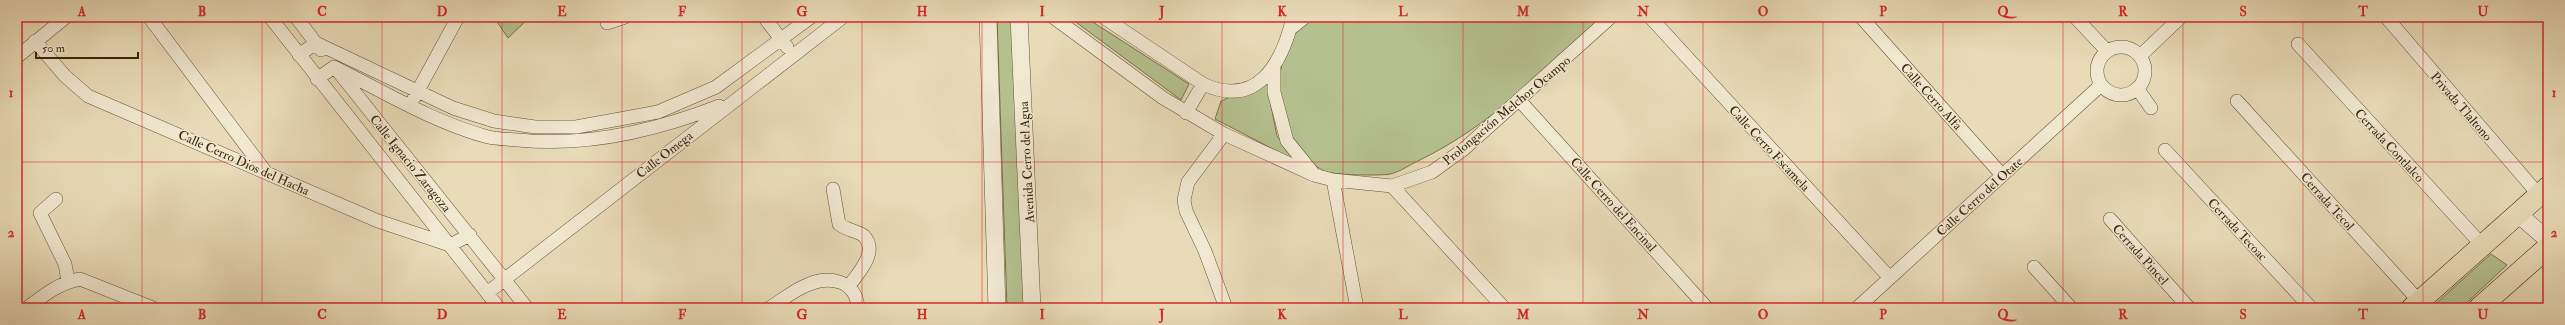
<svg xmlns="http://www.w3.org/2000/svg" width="2565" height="325" font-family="'IM FELL Double Pica',serif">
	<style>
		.green { fill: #b5c08f; stroke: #78734c }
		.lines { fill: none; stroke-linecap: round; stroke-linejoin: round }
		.minor-casing { stroke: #665335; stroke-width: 14 }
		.tertiary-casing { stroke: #665335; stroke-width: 18 }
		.primary-casing { stroke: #3a2609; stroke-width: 22 }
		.minor { stroke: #f1e8d1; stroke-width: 13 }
		.tertiary { stroke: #f1e8d1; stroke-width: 17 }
		.primary { stroke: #e9dbb8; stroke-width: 21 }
		.grid { fill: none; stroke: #d62828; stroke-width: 1; stroke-opacity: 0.55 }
		.labels { text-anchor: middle; stroke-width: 3; stroke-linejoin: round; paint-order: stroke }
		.street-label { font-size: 13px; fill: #3a2609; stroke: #f1e8d1 }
		.neatline { fill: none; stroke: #d62828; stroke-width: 1.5 }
		.grid-label { font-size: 13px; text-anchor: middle; font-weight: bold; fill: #d62828 }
	</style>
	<rect width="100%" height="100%" fill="#e9dbb8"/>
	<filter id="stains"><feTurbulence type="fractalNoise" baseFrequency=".005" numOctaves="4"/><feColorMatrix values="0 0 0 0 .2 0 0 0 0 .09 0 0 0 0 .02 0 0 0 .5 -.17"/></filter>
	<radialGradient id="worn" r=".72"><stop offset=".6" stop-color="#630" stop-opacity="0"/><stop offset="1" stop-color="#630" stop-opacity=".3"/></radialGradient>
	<path class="green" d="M501,17H530L508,38L497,22Z
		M997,17H1013L1024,308H1007Z
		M1069,17H1085L1189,84L1181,100Z
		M1313,17H1603C1546,70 1491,125 1420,160C1411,164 1400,172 1390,174C1382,176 1329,175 1324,171C1310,163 1295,150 1289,134C1274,97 1274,40 1313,17Z
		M1269,80L1268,91L1277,136L1296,161L1215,119L1221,101Z
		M2491,254L2507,265L2461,308H2431Z"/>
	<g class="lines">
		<defs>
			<path id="minor" d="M149,17L265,171
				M270,17L499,308
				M296,17L321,50
				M764,17L787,47
				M1053,17L1163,98L1224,134L1314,175L1333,180L1392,186L1432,172L1464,149L1611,17
				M1103,17L1203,84C1257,109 1282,64 1293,17
				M1650,17L1890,278
				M1861,17L2002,175
				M2075,17L2107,51
				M2386,17L2539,195
				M607,23L625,17
				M1290,29L1305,17
				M35,41L65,76L88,96L378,221L450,245L470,235
				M2298,44L2482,245
				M2097 71a24 24 0 1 1 48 0a24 24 0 1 1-48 0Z
				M299,55L316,43L453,108L494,121L535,127H576L658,112L716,87L811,17
				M2140,56L2181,17
				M17,57L66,17
				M1274,66V92L1287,141L1313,173
				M337,70L527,308
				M317,79L334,67C384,92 433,122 488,137C497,139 508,139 518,140C587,147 655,131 719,106
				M2137,88L2151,108
				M414,98L458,17
				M1520,101L1707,308
				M2237,101L2419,301
				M1186,113L1203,84
				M1224,134L1188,182L1184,200L1186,211L1205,251L1226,308
				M2165,150L2311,308
				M1333,180L1357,308
				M1392,186L1504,308
				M833,189L839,224C846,230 858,231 864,236C879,252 858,273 849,286
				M56,199L40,213L65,264L68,281
				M2110,219L2189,308
				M2034,267L2071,308
				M487,293L843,17
				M27,308C44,295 59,283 80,279L153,308
				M769,308C781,301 794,290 807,285C830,275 856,280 858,308
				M1857,308L2101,85"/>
			<path id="tertiary" d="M988,17L997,308
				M1019,17L1032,308
				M2518,214L2548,240"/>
			<path id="primary" d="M2412,308L2548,187
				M2479,308L2548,247"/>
		</defs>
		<use href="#minor" class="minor-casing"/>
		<use href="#tertiary" class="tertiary-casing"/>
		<use href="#primary" class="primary-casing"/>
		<use href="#minor" class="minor"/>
		<use href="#tertiary" class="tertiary"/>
		<use href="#primary" class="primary"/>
	</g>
	<path class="grid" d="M142,17V308M262,17V308M382,17V308M502,17V308M622,17V308M742,17V308M862,17V308M982,17V308M1102,17V308M1222,17V308M1343,17V308M1463,17V308M1583,17V308M1703,17V308M1823,17V308M1943,17V308M2063,17V308M2183,17V308M2303,17V308M2423,17V308M17,162H2548"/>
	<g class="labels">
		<g class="street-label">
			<text transform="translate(1932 96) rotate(48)" y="5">Calle Cerro Alfa</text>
			<text transform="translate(2462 106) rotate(49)" y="5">Privada Tlaltono</text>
			<text transform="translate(1506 110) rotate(-40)" y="5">Prolongación Melchor Ocampo</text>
			<text transform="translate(2390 145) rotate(47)" y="5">Cerrada Contlalco</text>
			<text transform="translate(1770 148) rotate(47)" y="5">Calle Cerro Escamela</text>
			<text transform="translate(664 154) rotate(-38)" y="5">Calle Omega</text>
			<text transform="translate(244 162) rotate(24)" y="5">Calle Cerro Dios del Hacha</text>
			<text transform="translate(1026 162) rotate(-93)" y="5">Avenida Cerro del Agua</text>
			<text transform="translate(411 163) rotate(51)" y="5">Calle Ignacio Zaragoza</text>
			<text transform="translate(1979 196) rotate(-42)" y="5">Calle Cerro del Otate</text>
			<text transform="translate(2328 201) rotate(48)" y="5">Cerrada Tecol</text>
			<text transform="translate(1614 204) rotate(48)" y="5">Calle Cerro del Encinal</text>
			<text transform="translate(2238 229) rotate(47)" y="5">Cerrada Tecoac</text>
			<text transform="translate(2141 254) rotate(48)" y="5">Cerrada Pincel</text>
		</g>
	</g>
	<rect width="2565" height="325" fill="none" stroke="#e9dbb8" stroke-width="44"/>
	<path d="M36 52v6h102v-6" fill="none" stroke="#3a2609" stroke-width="2"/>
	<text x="42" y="52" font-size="12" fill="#3a2609" stroke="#f1e8d1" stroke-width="3" paint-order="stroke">50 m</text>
	<rect x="22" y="22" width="2521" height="281" class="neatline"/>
	<g class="grid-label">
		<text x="82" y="16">A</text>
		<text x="202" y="16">B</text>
		<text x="322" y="16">C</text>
		<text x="442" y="16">D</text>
		<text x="562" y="16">E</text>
		<text x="682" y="16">F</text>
		<text x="802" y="16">G</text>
		<text x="922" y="16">H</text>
		<text x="1042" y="16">I</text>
		<text x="1162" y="16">J</text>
		<text x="1282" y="16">K</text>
		<text x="1403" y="16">L</text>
		<text x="1523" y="16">M</text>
		<text x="1643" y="16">N</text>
		<text x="1763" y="16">O</text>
		<text x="1883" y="16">P</text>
		<text x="2003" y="16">Q</text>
		<text x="2123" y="16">R</text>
		<text x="2243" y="16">S</text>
		<text x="2363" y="16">T</text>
		<text x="2483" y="16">U</text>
		<text x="11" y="97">1</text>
		<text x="2554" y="97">1</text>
		<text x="11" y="237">2</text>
		<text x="2554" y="237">2</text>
		<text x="82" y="319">A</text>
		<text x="202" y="319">B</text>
		<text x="322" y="319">C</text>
		<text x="442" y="319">D</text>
		<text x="562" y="319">E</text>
		<text x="682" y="319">F</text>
		<text x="802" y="319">G</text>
		<text x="922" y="319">H</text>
		<text x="1042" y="319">I</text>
		<text x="1162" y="319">J</text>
		<text x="1282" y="319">K</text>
		<text x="1403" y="319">L</text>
		<text x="1523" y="319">M</text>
		<text x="1643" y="319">N</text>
		<text x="1763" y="319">O</text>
		<text x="1883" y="319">P</text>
		<text x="2003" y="319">Q</text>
		<text x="2123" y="319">R</text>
		<text x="2243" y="319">S</text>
		<text x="2363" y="319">T</text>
		<text x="2483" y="319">U</text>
	</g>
	<rect width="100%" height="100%" filter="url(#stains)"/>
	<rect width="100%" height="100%" fill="url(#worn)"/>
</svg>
